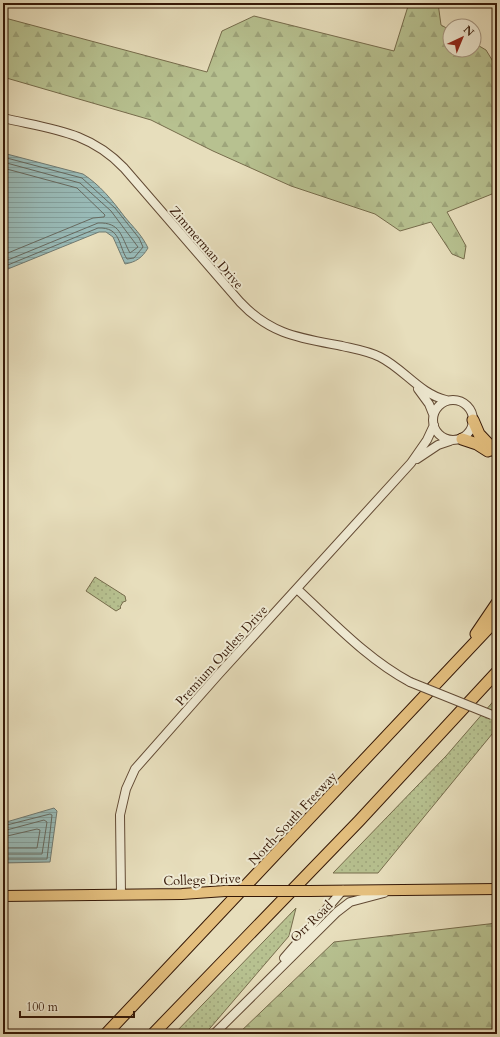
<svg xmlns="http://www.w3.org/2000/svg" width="500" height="1037" font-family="Cardo,serif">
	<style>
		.grass { fill: url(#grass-dots); stroke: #766c4c }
		.forest { fill: url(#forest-firs); stroke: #766c4c }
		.wetland { fill: url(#wetland-marsh); stroke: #766c4c }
		.water { fill: url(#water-rules); stroke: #717a71 }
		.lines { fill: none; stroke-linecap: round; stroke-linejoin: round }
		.shore { stroke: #676a60; stroke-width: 1 }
		.minor-casing { stroke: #624a34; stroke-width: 10 }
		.major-casing { stroke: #351807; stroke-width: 12 }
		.highway-casing { stroke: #351807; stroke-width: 13 }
		.minor { stroke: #efead3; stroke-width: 8 }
		.major { stroke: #e4bf7e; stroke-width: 10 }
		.highway { stroke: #e4bf7e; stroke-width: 11 }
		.minor-bridge-casing { stroke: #624a34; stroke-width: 10; stroke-linecap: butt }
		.major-bridge-casing { stroke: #351807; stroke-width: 12; stroke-linecap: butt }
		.minor-bridge { stroke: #efead3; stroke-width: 8 }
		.major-bridge { stroke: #e4bf7e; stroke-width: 10 }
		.labels { text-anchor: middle; stroke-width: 4; stroke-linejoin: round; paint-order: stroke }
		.street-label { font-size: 13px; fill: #351807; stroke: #efead3 }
	</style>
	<defs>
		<pattern id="grass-dots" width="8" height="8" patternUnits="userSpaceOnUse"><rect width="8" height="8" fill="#b7c190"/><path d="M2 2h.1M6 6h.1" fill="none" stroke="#9ea57b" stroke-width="1.8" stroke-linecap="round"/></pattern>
		<pattern id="forest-firs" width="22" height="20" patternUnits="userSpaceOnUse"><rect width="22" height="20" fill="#b7c190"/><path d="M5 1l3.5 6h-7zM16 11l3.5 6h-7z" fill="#9ea57b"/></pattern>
		<pattern id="wetland-marsh" width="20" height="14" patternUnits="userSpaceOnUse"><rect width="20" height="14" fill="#b7c190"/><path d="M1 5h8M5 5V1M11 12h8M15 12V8" fill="none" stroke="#9ea57b"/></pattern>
		<pattern id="water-rules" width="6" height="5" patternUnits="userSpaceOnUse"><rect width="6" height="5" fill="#99bbb8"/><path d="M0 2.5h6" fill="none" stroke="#84a09d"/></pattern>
	</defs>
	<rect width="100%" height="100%" fill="#e7debc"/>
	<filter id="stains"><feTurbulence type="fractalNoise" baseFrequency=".005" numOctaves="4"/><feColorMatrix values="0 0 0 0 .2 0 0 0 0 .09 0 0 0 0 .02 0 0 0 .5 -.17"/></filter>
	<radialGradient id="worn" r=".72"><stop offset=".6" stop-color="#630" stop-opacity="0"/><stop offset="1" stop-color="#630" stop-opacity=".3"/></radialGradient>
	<path class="grass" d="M95,577L125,596L126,601L123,602L120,607L121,608L116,611L86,591Z
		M497,697V728L378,873H333L446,756Z
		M296,908L289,936L211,1027L204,1034H174Z"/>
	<path class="forest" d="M409,3H438L441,25L450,30V50H474V43L486,50L497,68V192L447,212L466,246L464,259L452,254L431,222L400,231L375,214L291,186L213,151L151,120L3,77V24L5,18L207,72L222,31L254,16L394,51Z
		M497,923V1034H238L334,942Z"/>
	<path class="wetland" d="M324,1030L369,1034H306Z"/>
	<path class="water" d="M3,153L83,174C100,185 112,200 124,216C133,227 142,235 148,248C142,258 136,262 125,264L113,237L106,232H99L3,271Z
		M54,808L57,811L50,862L3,863V823Z"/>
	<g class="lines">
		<path class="shore" d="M3,157L82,178L115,208L139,238L143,247L134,258L127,259C118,245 121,227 98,228L3,267
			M3,162L80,183L111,211L138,247L130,253C121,237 121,222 98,223L3,262
			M3,168L77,188L105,215L104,217L93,218L3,255
			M3,826L50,814L52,815L47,859H3
			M3,831L44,820L47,822L42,854H3
			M3,837L37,829L40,830L37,848H3"/>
		<defs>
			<path id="minor" d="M3,118C50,129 89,131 124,168L240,302C271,335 300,338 342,346C355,349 368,351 380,357C404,369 420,394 446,400
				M418,389L429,404L433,414
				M433 420a20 20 0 1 1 40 0a20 20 0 1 1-40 0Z
				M417,459L438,445L450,441
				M297,589C333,622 367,659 410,682
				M121,894L120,815L126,789L135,769L218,675L411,463L427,440L434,425
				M284,958L343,890
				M214,1034L337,912L350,902L384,893"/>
			<path id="major" d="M309,891L497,889
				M3,896L182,894L225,891"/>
			<path id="highway" d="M473,420L479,434L497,453
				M462,439L477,444L488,451
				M476,634L497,603
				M106,1034L497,619
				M153,1034L359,821L497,672"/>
		</defs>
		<use href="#minor" class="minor-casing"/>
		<use href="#major" class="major-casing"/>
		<use href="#highway" class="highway-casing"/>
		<use href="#minor" class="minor"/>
		<use href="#major" class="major"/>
		<use href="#highway" class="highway"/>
		<defs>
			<path id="minor-bridge" d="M410,682L492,715"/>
			<path id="major-bridge" d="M225,891H309"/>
		</defs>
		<use href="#minor-bridge" class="minor-bridge-casing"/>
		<use href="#major-bridge" class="major-bridge-casing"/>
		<use href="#minor-bridge" class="minor-bridge"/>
		<use href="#major-bridge" class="major-bridge"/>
	</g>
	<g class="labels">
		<g class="street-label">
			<text transform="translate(207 247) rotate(49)" y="5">Zimmerman Drive</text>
			<text transform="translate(221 655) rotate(-48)" y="5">Premium Outlets Drive</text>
			<text transform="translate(292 818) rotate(-47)" y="5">North-South Freeway</text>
			<text transform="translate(202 879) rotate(-2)" y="5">College Drive</text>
			<text transform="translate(311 921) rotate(-44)" y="5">Orr Road</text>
		</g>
	</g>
	<rect width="500" height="1037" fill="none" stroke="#e7debc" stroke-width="16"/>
	<rect x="4" y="4" width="492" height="1029" fill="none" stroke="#351807" stroke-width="2"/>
	<rect x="8" y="8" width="484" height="1021" fill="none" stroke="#351807"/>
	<g transform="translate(462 38) rotate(44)"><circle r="19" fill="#efead3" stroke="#a59681"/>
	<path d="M0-3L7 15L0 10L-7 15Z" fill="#8f2418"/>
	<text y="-6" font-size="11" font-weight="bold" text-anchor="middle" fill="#351807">N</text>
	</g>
	<path d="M20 1011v6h114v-6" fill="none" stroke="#351807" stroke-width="2"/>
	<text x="26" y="1011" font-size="12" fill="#351807" stroke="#efead3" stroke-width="3" paint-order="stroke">100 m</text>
	<rect width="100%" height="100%" filter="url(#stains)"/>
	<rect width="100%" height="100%" fill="url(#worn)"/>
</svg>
